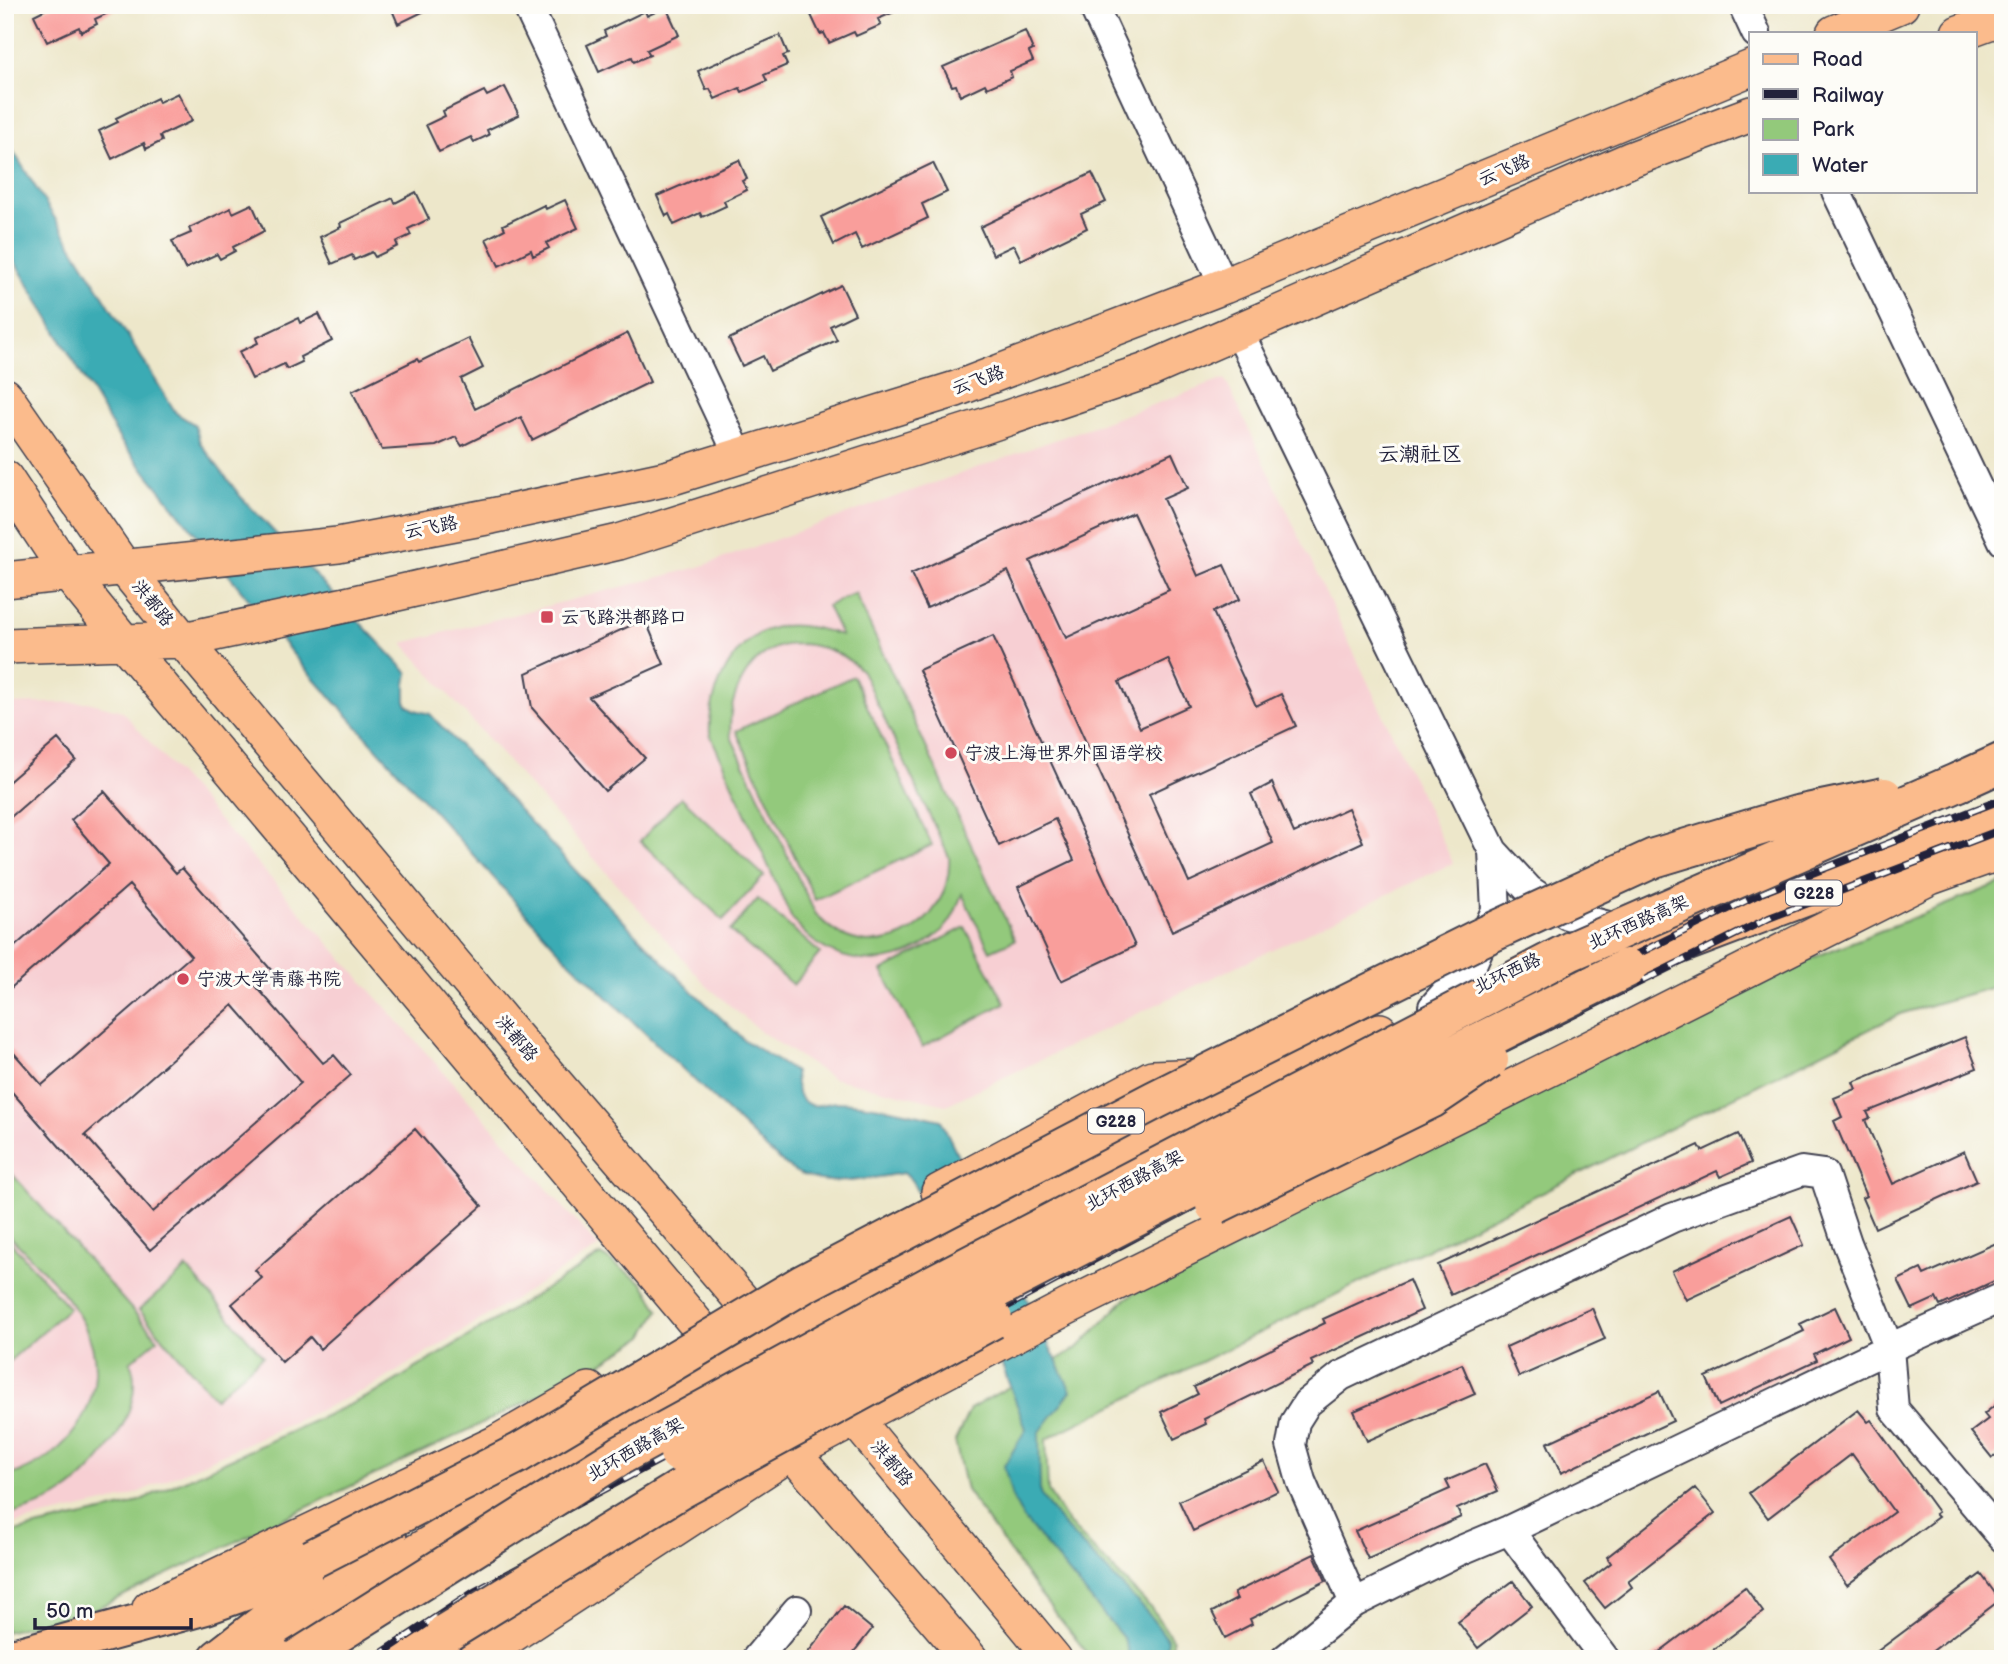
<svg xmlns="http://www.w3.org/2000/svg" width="2008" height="1664" font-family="'Balsamiq Sans','LXGW WenKai TC',sans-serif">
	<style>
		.built { fill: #f7cfd3 }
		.green { fill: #93c97b; stroke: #5a765b; stroke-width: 2; fill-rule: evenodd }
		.water { fill: #3aabb4; stroke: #2e6678; stroke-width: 2 }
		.building { fill: #f99e9b; fill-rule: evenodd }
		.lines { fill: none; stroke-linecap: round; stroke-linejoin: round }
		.minor-casing { stroke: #404050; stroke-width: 32 }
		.major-casing { stroke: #404050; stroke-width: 38 }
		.highway-casing { stroke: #404050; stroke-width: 42 }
		.minor { stroke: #fff; stroke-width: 28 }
		.major { stroke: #fbbb8c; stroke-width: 35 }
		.highway { stroke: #fbbb8c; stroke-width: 38 }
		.rail-casing { stroke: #22223b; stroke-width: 8 }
		.rail { stroke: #fdfcf7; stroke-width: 5; stroke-dasharray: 16; stroke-linecap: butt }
		.highway-bridge-casing { stroke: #404050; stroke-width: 42; stroke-linecap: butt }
		.highway-bridge { stroke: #fbbb8c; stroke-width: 38 }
		.poi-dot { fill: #d1495b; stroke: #fdfcf7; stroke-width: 2.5 }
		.labels { text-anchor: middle; stroke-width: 6; stroke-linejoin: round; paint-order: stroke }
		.shield { fill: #fdfcf7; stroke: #646373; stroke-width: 2 }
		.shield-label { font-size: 16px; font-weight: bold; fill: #22223b }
		.street-label { font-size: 18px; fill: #22223b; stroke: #fdfcf7 }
		.poi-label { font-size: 18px; fill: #22223b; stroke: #fdfcf7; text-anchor: start }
		.quarter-label { font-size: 21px; fill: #22223b; stroke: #fdfcf7 }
	</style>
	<rect width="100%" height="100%" fill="#fdfcf7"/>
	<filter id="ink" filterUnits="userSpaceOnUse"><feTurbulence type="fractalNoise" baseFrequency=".0143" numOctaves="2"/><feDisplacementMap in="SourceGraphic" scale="14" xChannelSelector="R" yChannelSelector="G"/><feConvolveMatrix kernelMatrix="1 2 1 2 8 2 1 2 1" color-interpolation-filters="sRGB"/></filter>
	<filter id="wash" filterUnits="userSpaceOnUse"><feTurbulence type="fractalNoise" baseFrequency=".00686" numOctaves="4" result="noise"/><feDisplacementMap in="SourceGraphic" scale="28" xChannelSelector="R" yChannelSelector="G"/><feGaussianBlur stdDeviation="1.57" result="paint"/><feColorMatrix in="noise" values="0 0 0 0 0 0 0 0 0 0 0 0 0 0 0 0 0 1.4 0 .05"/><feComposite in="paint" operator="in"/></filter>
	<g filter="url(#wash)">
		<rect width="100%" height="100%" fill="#ede7ca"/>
		<path class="built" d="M1225,379L1453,863L946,1105L832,1078L760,1031L707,986L403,643L699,567Z
			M88,702L122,711L599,1247L375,1385L126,1498L5,1526V704Z"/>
		<path class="green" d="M855,593L1015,940L990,951L962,894C958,904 955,915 948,924C942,932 933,939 924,945C878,974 821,961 791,917L710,734C707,693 735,632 782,626C802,624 821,629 841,635L827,606ZM803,644C828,647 844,654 862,671L949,857C953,929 867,975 815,913L731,737C726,703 745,657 781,646C788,644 796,644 803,644Z
			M853,676L932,845L815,900L736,731Z
			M681,797L764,876L723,920L640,841Z
			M2003,882V984L1900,1014L1046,1439L1048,1491L1068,1523L1151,1608L1173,1640L1172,1659H1092L1036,1589L966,1490L955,1441L970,1409L1079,1347L1124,1300L1184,1260L1494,1106L1812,958Z
			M758,899L820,953L793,985L730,931Z
			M965,927L1005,1003L922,1047L882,971Z
			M5,1166L158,1339L130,1362C149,1406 98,1471 63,1493C47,1504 27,1510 8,1515H5V1476C72,1462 117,1389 84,1325C67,1291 31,1259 5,1231Z
			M5,1236L69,1308L5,1365Z
			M601,1255L643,1283L659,1310L644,1336L583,1375L89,1612L5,1632V1534L128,1506L377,1392Z
			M187,1268L263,1356L215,1398L139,1310Z"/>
		<path class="water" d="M5,138L176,413L195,425L200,443L241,497L408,673L406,684V704L415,710L430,714L600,897L682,981L744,1040L795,1072C796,1083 795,1095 805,1102C816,1110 826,1102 837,1102C866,1103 912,1113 941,1120L1071,1391L1039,1433L1040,1494L1060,1522L1146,1611L1168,1640L1163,1659H1126L1129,1654L1124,1639L1023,1518L1012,1497L1004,1466L1026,1429L991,1336L912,1181L904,1173C868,1178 825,1191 791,1169C784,1165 777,1157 770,1152L565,957L301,664L122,443L5,245Z"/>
		<g id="blocks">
			<path class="building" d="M54,5H125L95,19L97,24L81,32L79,27L47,42L34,15Z
				M390,5H437L398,24Z
				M833,5H910L878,19L881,25L856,36L854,32L829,43L824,33L820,34L811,15Z
				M666,7L679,35L647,50L650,55L634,62L632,57L599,72L587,45L606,36L604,31L645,11L647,16Z
				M1025,31L1033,50L1029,52L1033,61L1010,71L1012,77L987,88L985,84L960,96L956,85L952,86L943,67Z
				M780,35L788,54L783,56L787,65L764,75L767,81L742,92L740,88L715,99L710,89L706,90L698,71Z
				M505,87L519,115L487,130L489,135L474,142L471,137L439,152L426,125L445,116L443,111L484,91L487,96Z
				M178,93L192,121L160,136L162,141L146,149L144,143L112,159L99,131L118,122L116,118L157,98L159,102Z
				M739,160L747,179L742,181L747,190L724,201L726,206L702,217L700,213L674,225L669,214L666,216L657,196Z
				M933,163L947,192L922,204L928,218L862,249L855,234L834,245L821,217Z
				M1092,173L1106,202L1081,214L1087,228L1021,260L1014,245L993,255L980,227Z
				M416,192L429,219L408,229L411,235L396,242L398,246L375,257L372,252L354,260L352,255L332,264L320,237L341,227L340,223L393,198L395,203Z
				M565,200L578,228L546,243L549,248L533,256L531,250L499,266L486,239L505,229L503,225L544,205L546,209Z
				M252,204L264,231L233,247L235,251L220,259L217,254L185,269L172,241L191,233L189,228L231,208L233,213Z
				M841,285L855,314L830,326L837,340L770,371L763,356L742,366L729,339Z
				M319,314L332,341L300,357L302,362L287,369L284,364L252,379L239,352L258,343L256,338L298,318L300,323Z
				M628,333L650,382L532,440L521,417L462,446L456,437L436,446L382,450L352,391L417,359L419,362L468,338L483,368L461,379L475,409Z
				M1172,453L1188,488L1163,499L1198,576L1224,565L1240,599L1213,612L1256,706L1281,694L1296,726L1149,794L1189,882L1273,843L1251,794L1272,783L1294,833L1348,808L1363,842L1172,931L1008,571L927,608L911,574ZM1133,513L1169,590L1066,638L1030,561ZM1168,659L1189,706L1140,728L1119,682Z
				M645,619L664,664L589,697L645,758L605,791L532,708L526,673Z
				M993,636L1135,946L1061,981L1018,887L1074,860L1055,819L999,846L919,670Z
				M58,739L76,760L5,822V785Z
				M104,791L176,873L182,868L272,971L255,985L323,1063L334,1055L351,1075L150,1250L5,1084V1043L42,1085L191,956L129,885L5,993V955L109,864L71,820ZM233,1005L301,1083L153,1212L85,1135Z
				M1965,1037L1977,1068L1867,1112L1870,1118L1865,1120L1893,1184L1964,1151L1977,1181L1875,1228L1862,1198L1866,1196L1834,1121L1842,1117L1834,1098L1856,1089L1853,1082Z
				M415,1129L482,1206L320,1349L310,1337L282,1362L232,1304L262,1278L255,1270Z
				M1738,1134L1751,1163L1720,1177L1717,1171L1451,1295L1438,1265L1699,1145L1702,1151Z
				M1791,1216L1804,1245L1686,1300L1672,1271Z
				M2003,1240V1277L1940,1306L1936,1298L1912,1309L1898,1280L1921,1269L1924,1275Z
				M1409,1280L1422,1310L1311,1361L1313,1365L1204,1419L1206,1424L1174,1439L1161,1412L1198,1394L1194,1387L1325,1323L1323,1319Z
				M1835,1307L1849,1337L1814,1354L1817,1360L1719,1406L1706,1377L1804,1331L1800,1324Z
				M1592,1308L1605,1339L1519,1377L1506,1347Z
				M1462,1364L1475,1394L1367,1441L1354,1411Z
				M1659,1391L1673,1421L1561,1473L1547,1443Z
				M2003,1399V1450L1992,1458L1971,1432L1988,1419L1984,1414Z
				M1858,1410L1868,1422L1871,1420L1938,1512L1935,1514L1938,1517L1847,1585L1829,1560L1894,1512L1852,1454L1768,1518L1749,1493Z
				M1264,1461L1278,1491L1193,1531L1179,1501Z
				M1485,1464L1498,1491L1457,1509L1461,1517L1368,1559L1355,1531L1450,1489L1446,1481Z
				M1695,1488L1715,1513L1628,1581L1632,1587L1605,1608L1585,1583L1611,1563L1607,1557Z
				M1314,1554L1326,1581L1250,1619L1252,1624L1225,1638L1212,1612L1237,1599L1234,1593Z
				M1981,1574L2000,1600L1922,1659H1867Z
				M1513,1581L1532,1606L1478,1648L1458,1622Z
				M1745,1587L1763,1612L1701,1659H1650Z
				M844,1606L872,1629L854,1652L853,1659H803Z"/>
		</g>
	</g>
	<g filter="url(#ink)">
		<use href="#blocks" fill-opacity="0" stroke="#404050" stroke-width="2"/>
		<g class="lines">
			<defs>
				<path id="minor" d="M527,5L739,456
					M1093,5L1224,286
					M1743,5L1756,33
					M1836,191L2003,541
					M1239,332L1493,851
					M1433,1007L1473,962L1496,910L1493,851L1529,890L1567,915L1612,927
					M1509,1530L1605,1659
					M1354,1603L1301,1481L1291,1445L1295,1422L1307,1403L1341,1376L1672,1218L1802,1171L1824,1174L1847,1243L1889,1348L1894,1409L2003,1538
					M756,1659L797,1610
					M1285,1659L1354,1603L1459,1551L1509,1530L1889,1348L2003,1297"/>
				<path id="major" d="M1834,33L1901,5
					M1959,33L2003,17
					M5,396L123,566L183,640L506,1026L770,1333
					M5,478L68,573L124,642L699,1327L722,1364
					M5,580L338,545L492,516L669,478L956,389L1224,286L1751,68
					M5,646L183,640L350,604L619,542L984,426L1146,371L1632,159L1751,114
					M939,1192L1152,1078L1205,1076
					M839,1403L856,1420L1054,1659
					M778,1436L970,1659
					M150,1608L495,1444L589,1390
					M251,1659L371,1579L747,1354C805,1329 859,1295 916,1265C1069,1185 1223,1104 1380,1031
					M475,1659L790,1453L1067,1307L1583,1052L1930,877L2003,851"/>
				<path id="highway" d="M1961,781L2003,762
					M1627,968L1653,954L2003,822
					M9,1659L206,1605L253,1588L312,1559
					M218,1659L324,1577L387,1537
					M404,1659L446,1633"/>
			</defs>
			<use href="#minor" class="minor-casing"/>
			<use href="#major" class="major-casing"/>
			<use href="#highway" class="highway-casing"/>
			<use href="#minor" class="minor"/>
			<use href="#major" class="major"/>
			<use href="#highway" class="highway"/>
			<defs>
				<path id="rail" d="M321,1659L466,1563L1250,1145L1761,893L2003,799
					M373,1659L474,1592L1267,1167L1769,918L2003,829"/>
			</defs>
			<use href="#rail" class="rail-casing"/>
			<use href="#rail" class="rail"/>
			<defs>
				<path id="highway-bridge" d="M1215,1205L1431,1099L1489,1060
					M679,1453L1281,1142L1627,968
					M312,1559L519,1453L803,1284L1155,1100L1480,938L1654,858L1797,815L1884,797
					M446,1633L679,1490L993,1319
					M297,1659L621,1455L930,1286L1571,951L1961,781"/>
			</defs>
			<use href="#highway-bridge" class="highway-bridge-casing"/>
			<use href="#highway-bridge" class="highway-bridge"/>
		</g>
	</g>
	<g class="poi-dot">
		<rect x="540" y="610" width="14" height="14" rx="3.5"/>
		<circle cx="951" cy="753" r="7"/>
		<circle cx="183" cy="979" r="7"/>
	</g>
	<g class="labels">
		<g class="shield">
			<rect x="1786" y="880.5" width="56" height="25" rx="5"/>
			<rect x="1088" y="1108.5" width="56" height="25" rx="5"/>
		</g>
		<g class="shield-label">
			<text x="1814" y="899">G228</text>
			<text x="1116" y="1127">G228</text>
		</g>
		<g class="street-label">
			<text transform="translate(1504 170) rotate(-23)" y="6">云飞路</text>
			<text transform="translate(978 380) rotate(-20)" y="6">云飞路</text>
			<text transform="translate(431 527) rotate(-11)" y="6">云飞路</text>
			<text transform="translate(153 603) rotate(51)" y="6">洪都路</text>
			<text transform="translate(1638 922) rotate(-24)" y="6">北环西路高架</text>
			<text transform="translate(1507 973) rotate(-25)" y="6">北环西路</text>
			<text transform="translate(517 1038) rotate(50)" y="6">洪都路</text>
			<text transform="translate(1134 1180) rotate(-28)" y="6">北环西路高架</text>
			<text transform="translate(635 1449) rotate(-30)" y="6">北环西路高架</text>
			<text transform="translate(892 1463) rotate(50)" y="6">洪都路</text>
		</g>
		<g class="poi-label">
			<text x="561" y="623">云飞路洪都路口</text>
			<text x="965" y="759">宁波上海世界外国语学校</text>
			<text x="197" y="985">宁波大学青藤书院</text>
		</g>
		<g class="quarter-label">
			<text x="1420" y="461">云潮社区</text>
		</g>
	</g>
	<rect width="2008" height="1664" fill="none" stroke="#fdfcf7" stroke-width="28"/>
	<rect x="1749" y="32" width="228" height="161" fill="#fdfcf7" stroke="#a5a5ac" stroke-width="2"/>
	<rect x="1763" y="54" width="35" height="10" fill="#fbbb8c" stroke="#a5a5ac" stroke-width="2"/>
	<text x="1812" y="66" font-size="21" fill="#22223b">Road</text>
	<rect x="1763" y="89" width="35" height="10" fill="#22223b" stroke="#a5a5ac" stroke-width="2"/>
	<text x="1812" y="102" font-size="21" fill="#22223b">Railway</text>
	<rect x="1763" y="119" width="35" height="21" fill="#93c97b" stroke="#a5a5ac" stroke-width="2"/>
	<text x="1812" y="136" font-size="21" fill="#22223b">Park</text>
	<rect x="1763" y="154" width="35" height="21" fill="#3aabb4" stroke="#a5a5ac" stroke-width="2"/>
	<text x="1812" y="172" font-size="21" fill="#22223b">Water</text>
	<path d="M35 1618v10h156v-10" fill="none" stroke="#22223b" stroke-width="3.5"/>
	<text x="46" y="1618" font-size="21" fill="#22223b" stroke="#fdfcf7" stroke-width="5" paint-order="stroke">50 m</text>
</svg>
